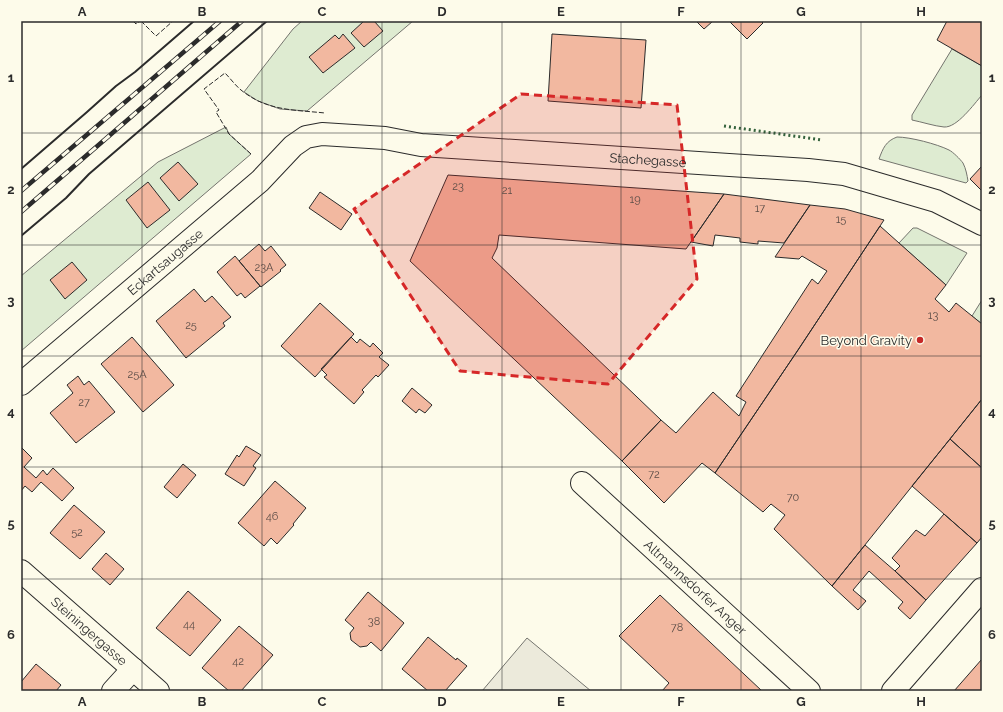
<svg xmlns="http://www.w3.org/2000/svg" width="1003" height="712" font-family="Raleway,sans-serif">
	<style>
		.green { fill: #deebd1; stroke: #74746e }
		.parking { fill: #eceadb; stroke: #74746e }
		.building { fill: #f2b8a0; stroke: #2b2b2b }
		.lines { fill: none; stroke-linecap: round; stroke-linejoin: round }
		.street-casing { stroke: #2b2b2b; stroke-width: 24 }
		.primary-casing { stroke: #2b2b2b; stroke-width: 24 }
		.street { stroke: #fdfbea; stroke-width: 22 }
		.primary { stroke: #fdfbea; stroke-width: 22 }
		.rail-casing { stroke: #2b2b2b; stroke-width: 4.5 }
		.rail { stroke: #fdfbea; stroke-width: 3; stroke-dasharray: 9; stroke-linecap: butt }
		.hedge { stroke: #34623c; stroke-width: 3; stroke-dasharray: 2 3; stroke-linecap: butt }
		.fence { stroke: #2b2b2b; stroke-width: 1; stroke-dasharray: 5 2; stroke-linecap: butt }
		.wall { stroke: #2b2b2b; stroke-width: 2 }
		.marked { fill: #d62828; fill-opacity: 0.2; stroke: #d62828; stroke-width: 3; stroke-dasharray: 8 5; stroke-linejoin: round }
		.grid { fill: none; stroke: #2b2b2b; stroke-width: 1; stroke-opacity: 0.55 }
		.poi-dot { fill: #c62828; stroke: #fdfbea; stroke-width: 1.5 }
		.labels { text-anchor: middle; stroke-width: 3; stroke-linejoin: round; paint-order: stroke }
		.number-label { font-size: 11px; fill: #5d4e48 }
		.street-label { font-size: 13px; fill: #2b2b2b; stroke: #fdfbea }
		.poi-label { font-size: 13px; fill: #2b2b2b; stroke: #fdfbea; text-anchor: end }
		.neatline { fill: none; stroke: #2b2b2b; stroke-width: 1.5 }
		.grid-label { font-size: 13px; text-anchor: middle; font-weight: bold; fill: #2b2b2b }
	</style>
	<rect width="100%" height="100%" fill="#fdfbea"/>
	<path class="green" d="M302,21H413L307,111L280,109L258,101L244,92L293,29Z
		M952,49L982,66V95C974,104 957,128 944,127C934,126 922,122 912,120V115Z
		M226,127L229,134L251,154L21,351V276L158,162Z
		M897,137C910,137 937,144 949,150C953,152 960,159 963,163C966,169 967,175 968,181L966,183L879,159C883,148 886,141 897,137Z
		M913,228H917L967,253L946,285L899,243Z
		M982,300V324L972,316Z"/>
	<path class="parking" d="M527,638L591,691H482Z"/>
	<path class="building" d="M364,21H374L383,31L364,47L351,33Z
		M696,21H713L704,29Z
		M729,21H761L763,23L747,39Z
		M947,21H982V66L937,40Z
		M343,34L355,48L323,73L309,57L335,35L339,39Z
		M552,34L646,40L641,108L548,101Z
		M178,162L198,184L179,201L160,178Z
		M982,166V191L970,179Z
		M448,175L724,194L686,249L499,235L497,248L492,258L661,420L622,461L410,261Z
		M148,182L170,210L147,228L126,200Z
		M320,192L352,214L341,230L309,208Z
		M724,194L810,205L784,243L758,241V244L740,242V238L715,235L713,246L691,242Z
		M810,205L845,209L884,220L798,350L715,473L702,463L664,503L622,461L661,420L676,433L713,392L739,416L746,402L736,396L812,279L818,284L827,271L802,256L799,259L775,257Z
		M880,226L946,285L935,299L949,312L956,303L982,324V399L832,586L774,529L785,515L771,504L763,512L715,473L798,350Z
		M259,244L265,251L271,246L286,265L280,270L281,271L261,287L239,261Z
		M235,256L260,286L245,298L241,293L237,296L217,272Z
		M72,262L87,280L65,299L50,280Z
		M194,289L205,302L212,296L231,317L223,323L225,326L186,358L156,321Z
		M320,303L354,334L315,377L281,346Z
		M132,337L174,385L143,412L101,364Z
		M351,337L357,343L360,339L370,347L373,343L383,353L379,357L389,365L378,377L376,375L362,390L364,392L354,404L324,377L327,375L321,369Z
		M78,376L84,385L89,381L115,412L76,443L50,413L73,393L67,385Z
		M412,388L432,405L425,413L419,409L416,413L402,401Z
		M982,399V468L950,439Z
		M950,439L982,468V537L977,543L912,486Z
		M246,446L261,455L253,466L256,468L244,486L225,474L237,455L239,457Z
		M21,447L32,458L24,467L36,478L43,470L47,475L53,468L74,488L62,501L41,482L32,492L25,486L21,491Z
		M183,464L196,475L177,498L164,487Z
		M275,481L306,508L293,524L294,525L277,544L271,538L264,546L238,523Z
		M74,505L105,532L80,559L50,533Z
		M944,514L977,543L926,600L895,571L900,566L892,558L916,530L925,536Z
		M865,545L895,571L926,600L910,619L898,608L903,602L869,571L853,590L866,601L858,610L832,586Z
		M106,553L124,569L110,585L92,569Z
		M188,591L221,620L190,656L156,628Z
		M368,592L404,623L381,651L371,642L367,646L360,647L351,640L350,633L354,628L345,620Z
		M660,595L762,691H662L669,683L619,636Z
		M239,626L273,655L241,691H229L202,668Z
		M428,637L456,660L457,658L467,666L445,691H428L402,669Z
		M982,659V691H954Z
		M36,664L61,685L56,691H21V682Z"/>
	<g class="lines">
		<defs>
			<g id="street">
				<path id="s1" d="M21,384L260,181L293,146L306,137L322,134L385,138L421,145L808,170L844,174L936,201L982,224"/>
				<path id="s2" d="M582,483L809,691"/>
				<path id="s3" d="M21,571L158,691"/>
				<path d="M113,691L133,669"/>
			</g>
			<path id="primary" d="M893,691L982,589"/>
		</defs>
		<use href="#street" class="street-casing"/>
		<use href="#primary" class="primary-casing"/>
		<use href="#street" class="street"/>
		<use href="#primary" class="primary"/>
		<defs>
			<path id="rail" d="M21,191L220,21
				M21,212L242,21"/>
		</defs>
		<use href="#rail" class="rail-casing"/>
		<use href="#rail" class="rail"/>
		<path class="hedge" d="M724,126L822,140"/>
		<path class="fence" d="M133,21L136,24L140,21
			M141,21L156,36L173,21
			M251,154L229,134L216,112L219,110L204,89L225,73C231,79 237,88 245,93C269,111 297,110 325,113"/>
		<path class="wall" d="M21,169L87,112L116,86L135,72L194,21
			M21,236L66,198L89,174L267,21"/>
	</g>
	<path class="marked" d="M521,94L677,105L697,279L608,384L460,371L354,209Z"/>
	<path class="grid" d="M142,21V691M262,21V691M382,21V691M502,21V691M621,21V691M741,21V691M861,21V691M21,133H982M21,245H982M21,356H982M21,467H982M21,579H982"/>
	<circle class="poi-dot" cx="920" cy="340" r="4"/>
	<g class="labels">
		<g class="number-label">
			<text x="458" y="190">23</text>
			<text x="507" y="194">21</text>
			<text x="635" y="203">19</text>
			<text x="760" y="212">17</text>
			<text x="841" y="223">15</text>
			<text x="264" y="271">23A</text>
			<text x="933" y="319">13</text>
			<text x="191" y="329">25</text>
			<text x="137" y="378">25A</text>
			<text x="84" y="406">27</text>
			<text x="654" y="478">72</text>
			<text x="793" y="501">70</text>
			<text x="272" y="520">46</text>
			<text x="77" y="536">52</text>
			<text x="374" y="625">38</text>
			<text x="189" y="628">44</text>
			<text x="677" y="631">78</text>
			<text x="238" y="665">42</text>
		</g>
		<g class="street-label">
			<text dy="5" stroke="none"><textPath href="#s1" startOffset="721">Stachegasse</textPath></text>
			<text dy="5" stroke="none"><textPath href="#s1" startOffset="189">Eckartsaugasse</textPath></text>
			<text dy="5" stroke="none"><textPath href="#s2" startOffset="154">Altmannsdorfer Anger</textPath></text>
			<text dy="5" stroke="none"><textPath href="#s3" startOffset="91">Steiningergasse</textPath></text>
		</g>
		<g class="poi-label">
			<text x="912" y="345">Beyond Gravity</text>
		</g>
	</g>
	<rect width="1003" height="712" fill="none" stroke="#fdfbea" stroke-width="44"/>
	<rect x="22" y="22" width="959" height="668" class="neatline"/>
	<g class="grid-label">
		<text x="82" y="16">A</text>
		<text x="202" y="16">B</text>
		<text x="322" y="16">C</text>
		<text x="442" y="16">D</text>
		<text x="561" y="16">E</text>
		<text x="681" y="16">F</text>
		<text x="801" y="16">G</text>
		<text x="921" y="16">H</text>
		<text x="11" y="82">1</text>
		<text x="992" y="82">1</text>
		<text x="11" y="194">2</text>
		<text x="992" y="194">2</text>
		<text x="11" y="305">3</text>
		<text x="992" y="305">3</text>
		<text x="11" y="416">4</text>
		<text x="992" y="416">4</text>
		<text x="11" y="528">5</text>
		<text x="992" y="528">5</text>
		<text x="11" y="639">6</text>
		<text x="992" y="639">6</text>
		<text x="82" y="706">A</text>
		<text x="202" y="706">B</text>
		<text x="322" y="706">C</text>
		<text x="442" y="706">D</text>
		<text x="561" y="706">E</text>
		<text x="681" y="706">F</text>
		<text x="801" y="706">G</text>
		<text x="921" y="706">H</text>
	</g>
</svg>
